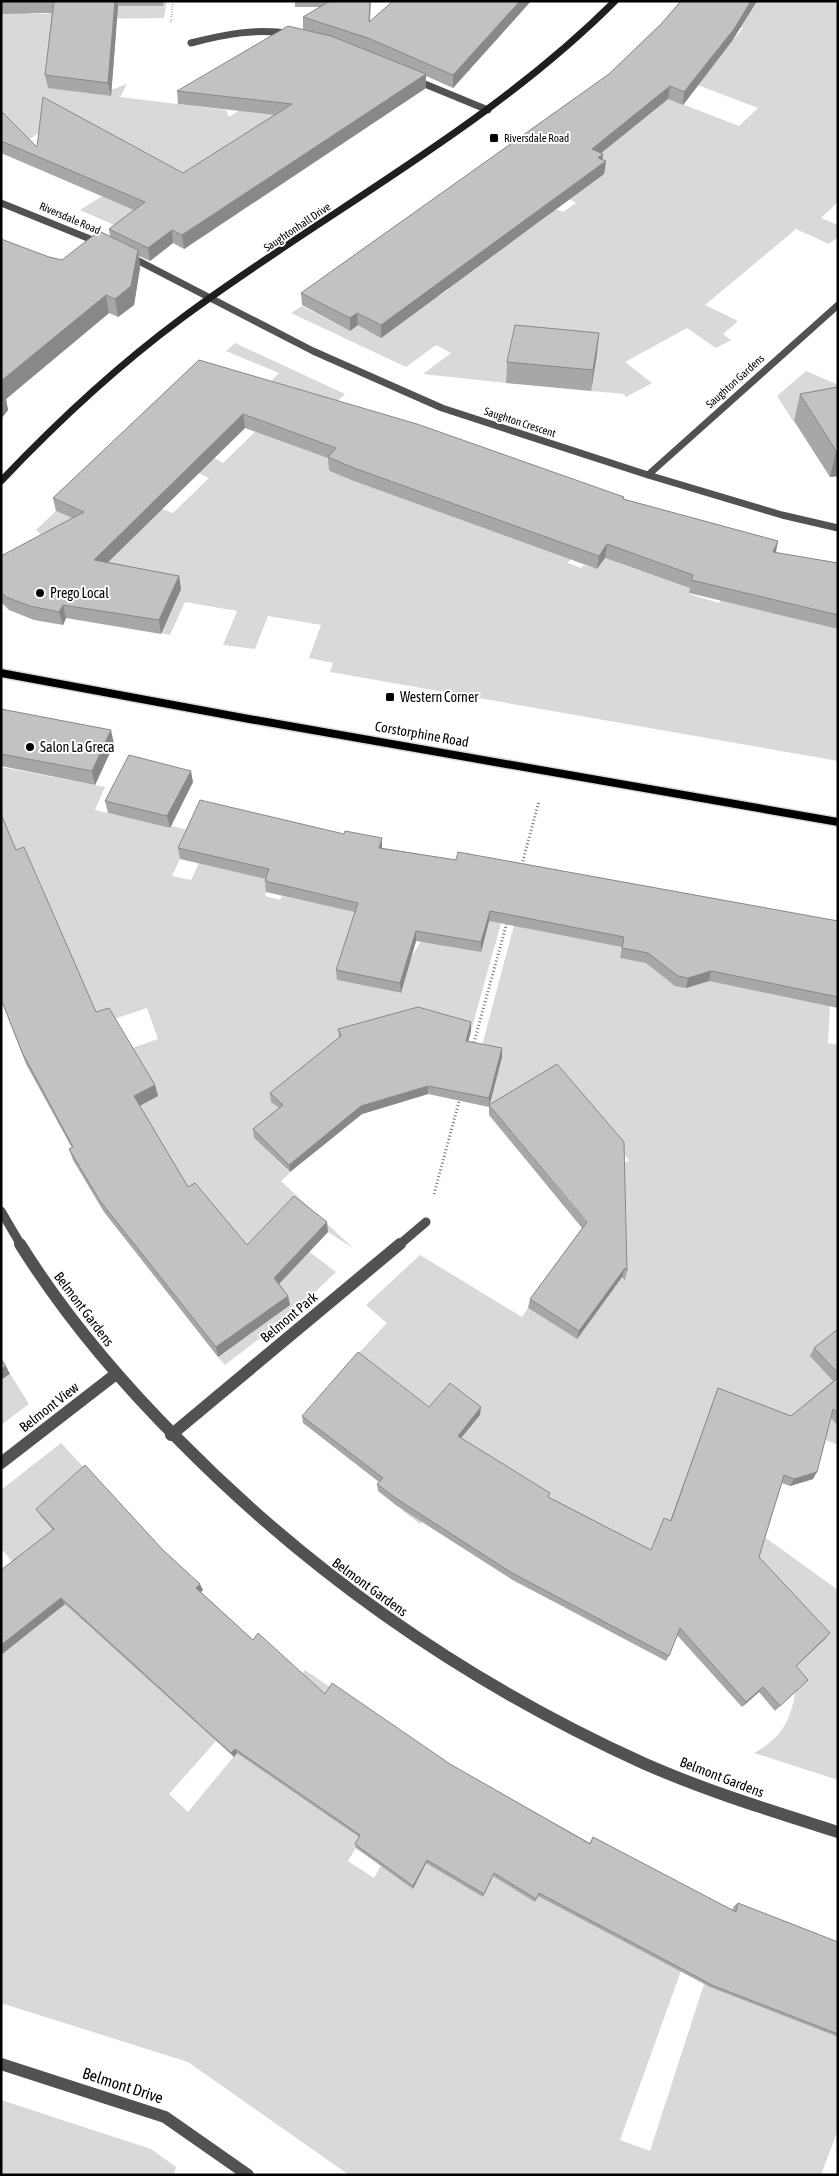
<svg xmlns="http://www.w3.org/2000/svg" width="839" height="2176" font-family="'Asap Condensed',sans-serif">
	<style>
		.green { fill: #d9d9d9 }
		.lines { fill: none; stroke-linecap: round; stroke-linejoin: round }
		.primary-casing { stroke: #dbdbdb; stroke-width: 3 }
		.path-far1 { stroke: #747474; stroke-width: 2; stroke-dasharray: 0.5 2; stroke-linecap: butt }
		.path { stroke: #747474; stroke-width: 3; stroke-dasharray: 1 2.5; stroke-linecap: butt }
		.lane { stroke: #525252; stroke-width: 12 }
		.street-far2 { stroke: #525252; stroke-width: 7 }
		.street-far1 { stroke: #525252; stroke-width: 9 }
		.street { stroke: #525252; stroke-width: 12 }
		.secondary { stroke: #1f1f1f; stroke-width: 7 }
		.primary { fill: #000; fill-rule: evenodd }
		.wall { fill: #a7a7a7 }
		.shaded-wall { fill: #888 }
		.building { fill: #c2c2c2; stroke: #888 }
		.poi-dot { fill: #000; stroke: #fff; stroke-width: 2 }
		.labels { text-anchor: middle; stroke-width: 4; stroke-linejoin: round; paint-order: stroke }
		.far-poi-label { font-size: 11px; fill: #000; stroke: #fff; text-anchor: start }
		.far-street-label { font-size: 11px; fill: #000; stroke: #fff }
		.poi-label { font-size: 14px; fill: #000; stroke: #fff; text-anchor: start }
		.street-label { font-size: 14px; fill: #000; stroke: #fff }
		.near-street-label { font-size: 16px; fill: #000; stroke: #fff }
	</style>
	<rect width="100%" height="100%" fill="#fff"/>
	<path class="green" d="M1,1L31,14H48L60,1H167L164,18L92,19L105,92L127,84L120,97L226,110L229,117L292,77L333,65L137,235L80,210L149,167L44,129L30,139L1,126Z
		M753,1H838V202L821,218L838,225V237L829,244L796,229L705,305L738,321L723,334L731,340L716,348L687,328L625,362L652,383L626,397L624,394L591,391L595,354L514,345L506,383L423,374L451,353L436,345L406,367L291,313L302,306L350,331L364,321L385,325L393,329L403,321L395,317L429,291L439,296L448,290L439,284L514,229L524,233L549,215L548,206L563,212L576,203L562,195L580,143L602,152L623,135L659,95L739,126L758,108L679,78L718,35L734,39L743,28L723,23Z
		M235,343L345,394L331,407L336,461L328,471L512,538L577,549L568,563L581,568L584,565L597,569L605,558L638,570L694,582L689,594L719,603L725,591L765,611L838,629V761L330,672L333,663L309,658L321,625L268,616L255,649L223,645L237,611L185,602L170,635L161,633L36,530L56,511L114,537L162,509L173,513L209,478L198,473L214,458L223,463L258,429L249,403L279,373L226,351Z
		M806,371L836,384L838,383V422L832,413L793,421L777,396Z
		M1,767L105,787L95,810L170,828L172,826L193,831L172,876L191,880L199,863L271,880L265,896L280,900L282,896L303,900L362,901L337,980L400,993L412,956L437,914L503,871L515,873L471,1031L272,1101L284,1113L254,1138L290,1173L281,1181L354,1249L328,1232L277,1227L336,1272L295,1311L225,1365L218,1357L290,1305L128,1241L84,1065L158,1039L147,1008L99,1024L19,896L42,887L30,860L1,870Z
		M525,884L604,936L700,967L831,986L828,1043L838,1045V1334L835,1384L838,1445L756,1411L763,1536L838,1590V1780L754,1753C781,1738 790,1723 795,1693L711,1639L694,1653L677,1633L641,1577L576,1519L539,1594L512,1580L544,1529L422,1521L420,1524L402,1510L480,1415L429,1414L354,1358L387,1323L366,1305L420,1255L522,1317L528,1308L577,1339L624,1233L571,1197L629,1160L594,1120L494,1112L489,1107L501,1057L480,1053Z
		M10,1374L29,1404L1,1425V1380Z
		M61,1443L89,1473L68,1547L216,1741L169,1794L188,1812L305,1670L333,1689L335,1820L361,1839L348,1861L374,1878L386,1857L438,1842L493,1876L565,1834L681,1971L620,2140L650,2151L704,1984L838,2037V2130L821,2175H349L188,2062L1,2003V1655L35,1628L16,1567L1,1548V1490Z
		M1,2100L151,2149L176,2167L174,2175H1Z"/>
	<g class="lines">
		<defs>
			<path id="primary" d="M1,669L249,715L838,818V826L249,723L1,677Z"/>
		</defs>
		<use href="#primary" class="primary-casing"/>
		<path class="path-far1" d="M171,22L173,1"/>
		<path class="path" d="M521,868L539,801
			M473,1046L507,922
			M434,1194L460,1098"/>
		<path class="lane" d="M1,2064L165,2117L248,2175"/>
		<path class="street-far2" d="M191,43C226,34 256,28 292,34
			M415,80L488,110
			M1,203L100,243
			M127,255L313,351L442,408L648,475L782,515L838,528
			M648,475L838,305"/>
		<path class="street-far1" d="M1,1211L21,1245
			M399,1245L426,1222"/>
		<path class="street" d="M20,1244C65,1316 119,1380 179,1440C313,1576 469,1684 643,1763C706,1791 772,1811 838,1832
			M171,1435L400,1244
			M1,1463L116,1374"/>
		<path class="secondary" d="M1,481C57,422 116,367 182,318C325,212 488,128 615,1"/>
		<use href="#primary" class="primary"/>
	</g>
	<path class="wall" d="M1,1H164L163,6H118L111,96L48,88L45,75L52,13L1,14Z
		M295,1H371L370,22L393,1H531L453,88L426,76V88L184,249L173,243L150,261L139,256L140,268L134,305L118,317L109,313L6,399L8,410L1,419V239L49,257L62,260L110,237L109,229L134,210L1,153V111L37,147L183,173L275,115L178,104L177,91L303,29V17L320,7H295Z
		M681,1H757L732,41L683,105L668,99L601,153L603,160L606,161L604,174L381,338L358,325L350,331L302,305L301,293L609,74L662,23Z
		M597,354L591,391L506,383L507,362Z
		M199,360L624,497V499L778,541L776,553L838,563V629L689,593L690,588L605,558L597,569L354,481L329,471L328,458L245,428L108,562L179,576L181,589L161,634L66,618L63,625L34,620L9,610L1,602V556L72,518L56,511L53,498Z
		M838,387V476L830,477L794,421L800,394Z
		M1,709L114,744L95,785L1,766Z
		M193,782L170,828L108,813L105,801Z
		M178,848H382L838,921V1008L709,981L686,988L675,986L646,963L620,958L622,947L489,921L481,952L416,941L401,993L337,980L336,970L355,912L266,892L265,881L266,879L180,859Z
		M16,850L96,1012L155,1085L158,1096L140,1106L188,1187L247,1245L328,1232L279,1284L288,1296L290,1305L218,1357L104,1212L73,1160L69,1149L72,1148L26,1064L1,999Z
		M471,1022V1031L468,1041L502,1048V1057L489,1107L428,1094L362,1114L290,1172L254,1138L253,1129L279,1108L271,1102L270,1093L339,1038L338,1029Z
		M489,1105L627,1271L625,1280L622,1277L577,1339L528,1308L530,1299L582,1228L489,1115Z
		M838,1329V1426L831,1418L813,1479L790,1486L782,1483L759,1557L825,1639L796,1666L808,1680L775,1711L759,1692L742,1707L677,1635L669,1656L666,1661L511,1579L397,1506L378,1491L377,1484L379,1482L303,1423L302,1416L429,1407L480,1415L461,1438L549,1497L651,1550L670,1521L718,1388L791,1416L833,1381L810,1356L814,1348Z
		M36,1509L163,1550L203,1590L201,1592L253,1640L325,1694L590,1843L593,1837L732,1910L734,1906L738,1903L838,1942V2037L710,1987L538,1896L535,1902L493,1876L483,1897L426,1863L413,1889L356,1848L355,1844L359,1837L237,1753L234,1757L65,1604L1,1655V1570L53,1530L40,1515Z"/>
	<path class="shaded-wall" d="M115,1H117L118,6L111,96L108,83Z
		M520,1H531L453,88V75Z
		M751,1H757L732,41L683,105L684,92Z
		M426,74V88L184,249L182,235Z
		M670,86L668,99L590,162L592,149Z
		M603,154L602,164L606,161L604,174L381,338V325Z
		M172,230L173,243L150,261L148,248Z
		M138,250L140,268L134,305L118,317L115,299Z
		M106,295L109,313L6,399L8,410L1,419V381Z
		M357,313L358,325L350,331V318Z
		M599,333L597,354L591,391L593,370Z
		M243,414L245,428L97,573L94,560Z
		M836,451H838V476L830,477Z
		M778,541L775,554L773,552Z
		M607,544L605,558L597,569L599,556Z
		M179,576L181,589L161,634L159,620Z
		M63,605L66,618L63,625L59,612Z
		M111,730L114,744L95,785L92,771Z
		M191,771L193,782L170,828L167,816Z
		M382,838V849L379,848Z
		M490,911L489,921L481,952V942Z
		M416,931V941L401,993L400,983Z
		M711,971L709,981L686,988L688,978Z
		M471,1022V1031L466,1050V1041Z
		M502,1048V1057L489,1107V1098Z
		M155,1085L158,1096L137,1107L134,1096Z
		M428,1086V1094L362,1114L290,1172L289,1165L361,1106Z
		M327,1222L328,1232L275,1288L274,1278Z
		M625,1268L622,1277L577,1339L579,1331Z
		M288,1296L290,1305L218,1357L216,1347Z
		M6,1366L10,1374L1,1380V1369Z
		M481,1407L480,1415L457,1443L458,1436Z
		M817,1472L813,1479L790,1486L794,1479Z
		M200,1584L203,1590L199,1594L196,1588Z
		M61,1598L65,1604L1,1655V1645Z
		M830,1633L825,1639L791,1671L796,1666Z
		M763,1687L759,1692L742,1707L746,1702Z
		M235,1749L237,1753L234,1757L231,1753Z
		M427,1860L426,1863L413,1889V1886Z"/>
	<path class="building" d="M54,1H115L108,83L45,75Z
		M330,1H370L369,22L393,1H520L453,75L368,38L303,17Z
		M681,1H751L734,29L684,92L670,86L592,149L603,154L598,158L606,161L381,325L357,313L350,318L301,293L609,74L662,23Z
		M288,26L331,36L426,74L182,235L172,230L148,248L109,229L145,202L1,141V111L37,147L43,97L183,173L292,104L177,91Z
		M99,231L138,250L131,286L115,299L106,295L1,381V239L49,257L62,260Z
		M515,325L599,333L593,370L507,362Z
		M199,360L417,424L624,497L623,499L778,541L773,552L838,563V615L691,580L693,575L607,544L599,556L354,468L328,457L336,448L243,414L94,560L179,576L159,620L63,605L59,612L30,606L6,597L1,592V556L84,512L53,498Z
		M838,387V451H836L800,394Z
		M1,709L111,730L92,771L1,754Z
		M129,755L191,771L167,816L105,801Z
		M200,800L344,834L345,831L382,838L379,848L456,860L458,852L838,921V997L711,971L688,978L678,976L648,953L622,948L624,937L490,911L481,942L416,931L400,983L336,970L358,903L265,881L269,869L178,848Z
		M1,814L16,850L24,847L96,1012L109,1008L155,1085L134,1096L188,1187L195,1183L247,1245L294,1196L327,1222L274,1278L288,1296L216,1347L100,1201L69,1149L73,1147L22,1052L1,999Z
		M418,1007L471,1022L466,1041L502,1048L489,1098L428,1086L361,1106L289,1165L253,1129L283,1105L270,1093L341,1036L338,1029Z
		M557,1064L624,1142L627,1271L625,1268L579,1331L530,1299L587,1222L489,1105Z
		M838,1329V1373L814,1348Z
		M358,1352L429,1407L450,1383L481,1407L458,1436L550,1493L548,1497L651,1550L664,1518L671,1521L718,1388L791,1416L838,1378V1413L833,1409L817,1472L794,1479L784,1475L759,1557L830,1633L796,1666L808,1680L780,1706L763,1687L746,1702L680,1628L669,1656L512,1573L397,1499L377,1484L383,1478L302,1416Z
		M1,1359L6,1366L1,1369Z
		M85,1465L163,1550L200,1584L196,1588L253,1640L258,1633L325,1694L332,1683L450,1764L590,1844L593,1837L736,1912L738,1903L838,1942V2034L714,1986L539,1893L536,1899L494,1873L484,1894L427,1860L413,1886L355,1844L360,1835L235,1749L231,1753L61,1598L1,1645V1570L54,1529L36,1509Z"/>
	<g class="poi-dot">
		<rect x="489" y="133" width="10" height="10" rx="2.5"/>
		<circle cx="40" cy="593" r="5"/>
		<rect x="385" y="692" width="10" height="10" rx="2.5"/>
		<circle cx="30" cy="747" r="5"/>
	</g>
	<g class="labels">
		<g class="far-poi-label">
			<text x="504" y="142">Riversdale Road</text>
		</g>
		<g class="far-street-label">
			<text transform="translate(70 218) rotate(23)" y="4">Riversdale Road</text>
			<text transform="translate(297 227) rotate(-34)" y="4">Saughtonhall Drive</text>
			<text transform="translate(735 381) rotate(-42)" y="4">Saughton Gardens</text>
			<text transform="translate(520 422) rotate(18)" y="4">Saughton Crescent</text>
		</g>
		<g class="poi-label">
			<text x="50" y="598">Prego Local</text>
			<text x="400" y="702">Western Corner</text>
			<text x="40" y="752">Salon La Greca</text>
		</g>
		<g class="street-label">
			<text transform="translate(422 734) rotate(10)" y="5">Corstorphine Road</text>
			<text transform="translate(84 1309) rotate(53)" y="5">Belmont Gardens</text>
			<text transform="translate(289 1317) rotate(-40)" y="5">Belmont Park</text>
			<text transform="translate(49 1407) rotate(-38)" y="5">Belmont View</text>
			<text transform="translate(370 1587) rotate(36)" y="5">Belmont Gardens</text>
			<text transform="translate(722 1777) rotate(21)" y="5">Belmont Gardens</text>
		</g>
		<g class="near-street-label">
			<text transform="translate(123 2085) rotate(18)" y="6">Belmont Drive</text>
		</g>
	</g>
	<rect width="839" height="2176" fill="none" stroke="#000000" stroke-width="5"/>
</svg>
